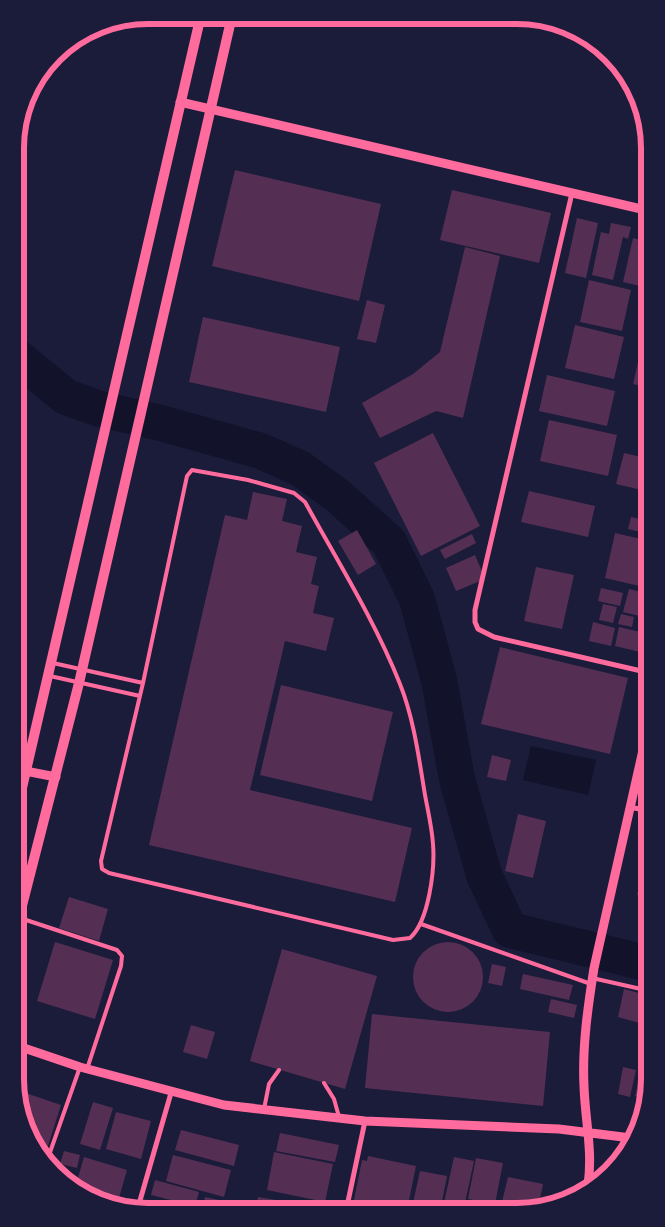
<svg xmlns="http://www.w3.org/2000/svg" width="665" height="1227" font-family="'IBM Plex Serif',serif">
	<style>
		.water { fill: #12122b }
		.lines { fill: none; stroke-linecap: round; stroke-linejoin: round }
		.river { stroke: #12122b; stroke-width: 36 }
		.building { fill: #542f53 }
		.service { stroke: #ff6b9d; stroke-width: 4 }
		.minor { stroke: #ff6b9d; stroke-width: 5 }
		.tertiary { stroke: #ff6b9d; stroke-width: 9 }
		.secondary { stroke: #ff6b9d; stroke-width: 10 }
		.rim { fill: none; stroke: #ff6b9d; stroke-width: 6 }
	</style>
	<rect width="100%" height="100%" fill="#1b1b3a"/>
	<path class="water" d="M531,746L596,760L588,795L523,780Z"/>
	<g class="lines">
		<path class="river" d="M16,356L66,397L100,409L161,423L261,451L301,469L338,496L389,542L417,599L439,680L457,779L484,875L510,930L650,964"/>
	</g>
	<path class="building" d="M235,170L381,204L359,301L212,266Z
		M452,190L551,213L539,263L440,240Z
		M577,218L598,223L586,278L565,273Z
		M611,223L631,227L628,239L623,237L613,280L592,275L601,232L609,234Z
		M633,238L650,242L640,286L623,282Z
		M465,247L500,256L463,418L436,411L380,438L362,403L413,374L440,352Z
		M589,280L631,290L622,331L580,322Z
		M367,300L385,305L376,343L357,339Z
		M203,317L340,347L326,412L189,382Z
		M575,325L624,337L614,379L565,368Z
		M645,332L650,333V388L633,384Z
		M547,375L615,391L607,426L539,411Z
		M549,420L617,435L608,476L540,461Z
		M433,433L480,526L421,556L374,463Z
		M624,453L650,459V492L616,484Z
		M529,491L595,506L588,537L521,522Z
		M253,492L287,499L282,521L302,526L296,552L317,557L311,584L319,586L313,613L334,618L326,651L285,641L250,790L412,828L395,902L149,845L225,515L247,520Z
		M631,517L650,521V534L628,529Z
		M357,530L376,564L358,575L338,541Z
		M615,533L650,541L648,588L605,578Z
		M472,534L476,543L445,559L440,550Z
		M475,555L485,579L456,591L446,568Z
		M536,567L574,575L562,629L524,621Z
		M601,588L623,593L620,606L598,601Z
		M629,589L650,594L648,618L623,612Z
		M603,604L617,607L613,623L599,620Z
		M621,614L634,617L632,627L618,624Z
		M593,622L615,628L611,646L589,641Z
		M619,627L649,634L644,653L615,646Z
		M500,647L628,678L610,754L481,724Z
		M281,685L393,712L372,801L260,775Z
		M492,755L511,760L506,781L487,777Z
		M518,814L546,821L533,878L505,871Z
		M649,842H650V898L637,895Z
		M69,897L108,909L99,941L59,928Z
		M55,942L113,960L95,1019L37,1001Z
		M413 977a35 35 0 1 1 70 0a35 35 0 1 1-70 0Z
		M282,949L377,976L345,1089L250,1061Z
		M492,964L506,967L502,986L488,983Z
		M523,974L573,985L569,1000L520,989Z
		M624,989L650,996V1026L618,1017Z
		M551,999L577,1005L574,1018L548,1012Z
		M372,1014L550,1032L543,1106L365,1088Z
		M191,1025L215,1032L207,1059L183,1052Z
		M650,1034V1089L646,1098L635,1096Z
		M623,1067L636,1070L630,1097L618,1094Z
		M17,1090L61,1105L48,1146L42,1144L41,1148L22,1123Z
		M93,1102L113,1108L100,1150L80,1144Z
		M116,1112L151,1121L141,1159L106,1149Z
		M181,1130L239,1145L234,1166L175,1150Z
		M280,1133L339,1145L335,1162L276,1151Z
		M64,1151L80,1155L77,1168L60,1164Z
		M274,1152L333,1164L325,1202L267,1190Z
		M173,1155L231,1170L224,1197L166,1181Z
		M368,1156L416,1166L407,1210L354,1200L362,1160L367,1161Z
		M84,1157L127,1170L117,1205L75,1188Z
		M454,1157L474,1161L463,1212H442Z
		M476,1158L503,1163L495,1204L468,1199Z
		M420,1171L447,1176L440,1212H411Z
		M508,1177L543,1184L538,1209L524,1211L501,1206Z
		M155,1180L199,1192L195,1206L151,1195Z
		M205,1197L233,1203L231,1211H202Z
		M258,1197L317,1207V1211H255Z
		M353,1205L370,1208L369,1212L352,1211Z
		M161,1206L179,1210V1211H160Z"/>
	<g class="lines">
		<path class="service" d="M192,470L248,480L294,493L305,502C338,562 375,621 400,684C414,719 419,759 425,795C428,811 432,828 433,844C435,869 429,921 410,938L393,940L109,873L102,869L101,861L143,683L187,476Z
			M53,663L143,683
			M50,676L140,696
			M20,918L117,950L122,956L121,966L87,1069
			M421,924L591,984
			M592,978L650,991
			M324,1083L334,1099L339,1117
			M264,1109L269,1084L279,1070
			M48,1158L80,1067"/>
		<path class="minor" d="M572,193L475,610V622L478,629L494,637L650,673
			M629,807L650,811
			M137,1211L171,1093
			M346,1211L365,1121"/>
		<path class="tertiary" d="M180,102L650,211
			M15,769L56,777
			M15,1045L80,1067L224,1105L365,1121L559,1129L631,1138
			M588,1185C593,1151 585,1120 584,1086C582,1047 588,1006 594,968L650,719"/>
		<path class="secondary" d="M15,818L201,15
			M15,933L79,683L232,16"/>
	</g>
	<path d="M0 0H665V1227H0ZM148 24H517A124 124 0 0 1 641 148V1079A124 124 0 0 1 517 1203H148A124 124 0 0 1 24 1079V148A124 124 0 0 1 148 24Z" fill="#1b1b3a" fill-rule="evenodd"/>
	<path class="rim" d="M148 24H517A124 124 0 0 1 641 148V1079A124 124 0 0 1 517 1203H148A124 124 0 0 1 24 1079V148A124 124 0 0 1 148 24Z"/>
</svg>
